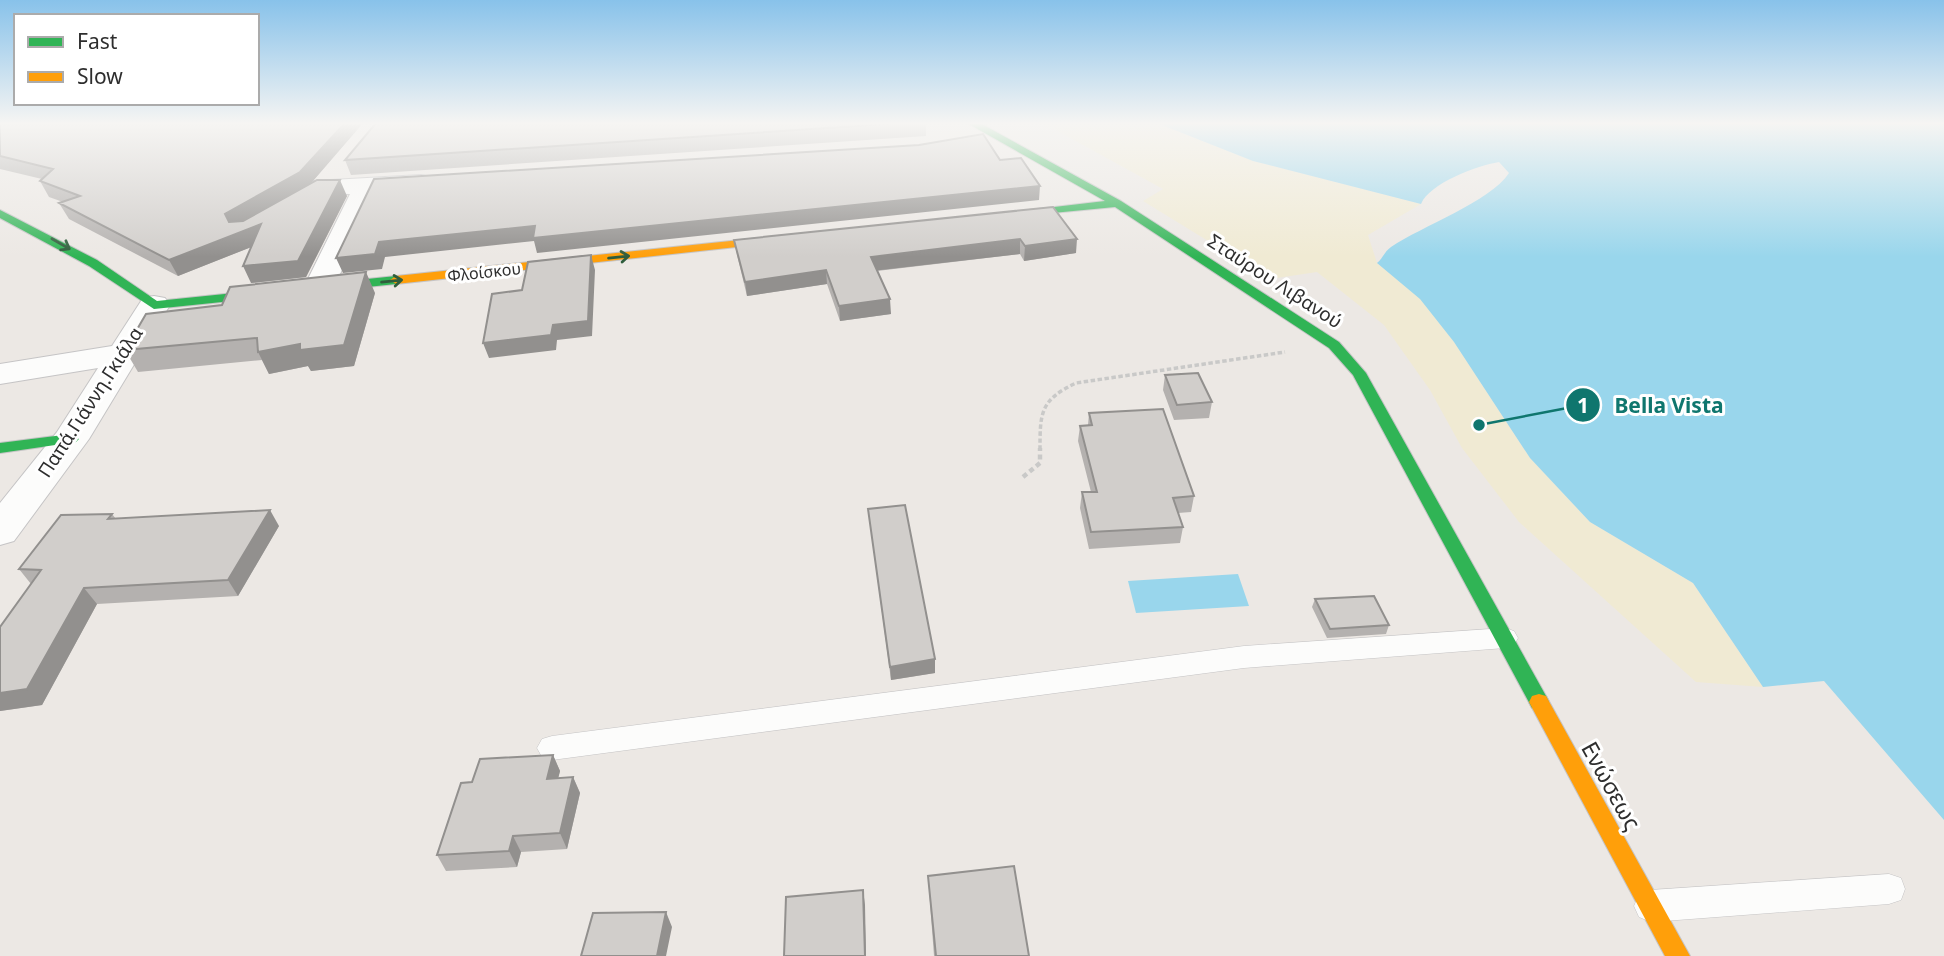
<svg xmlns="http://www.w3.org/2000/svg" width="1944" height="956" font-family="'Noto Sans',sans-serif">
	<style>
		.sand { fill: #f0ead3 }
		.water { fill: #99d6ec }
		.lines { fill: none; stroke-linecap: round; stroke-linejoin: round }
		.lane-casing { stroke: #c5c4c5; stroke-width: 1 }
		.street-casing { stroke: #c5c4c5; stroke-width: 2 }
		.fast-casing { stroke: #c5c4c5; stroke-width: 2 }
		.slow-casing { stroke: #c5c4c5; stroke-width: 2 }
		.path-far1 { stroke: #c9c9c8; stroke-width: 3.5; stroke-dasharray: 4.5 2.5; stroke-linecap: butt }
		.path { stroke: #c9c9c8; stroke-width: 4.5; stroke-dasharray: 5 3.5; stroke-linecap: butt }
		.lane { fill: #fcfcfb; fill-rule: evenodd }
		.street { fill: #fcfcfb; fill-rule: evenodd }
		.fast { fill: #30b455; fill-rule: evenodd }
		.slow { fill: #ff9f0a; fill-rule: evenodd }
		.wall { fill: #b4b1af }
		.shaded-wall { fill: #92908e }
		.building { fill: #d1cecb; stroke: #92908e; stroke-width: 2 }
		.oneway { stroke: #2f5d3c }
		.labels { text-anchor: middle; stroke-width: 6; stroke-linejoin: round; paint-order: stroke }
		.far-street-label { font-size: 16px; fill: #2e2e2e; stroke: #fff }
		.street-label { font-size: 19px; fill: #2e2e2e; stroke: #fff }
		.near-street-label { font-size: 23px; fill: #2e2e2e; stroke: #fff }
		.leader { fill: none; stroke: #0f766e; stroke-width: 2.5 }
		.callout-dot { fill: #0f766e; stroke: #fff; stroke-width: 2.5 }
		.mark-label { font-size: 21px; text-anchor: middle; font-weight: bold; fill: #fff }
		.callout-label { font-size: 21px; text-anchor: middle; font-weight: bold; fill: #0f766e; stroke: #fff; stroke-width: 6; stroke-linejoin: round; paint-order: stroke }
	</style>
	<rect width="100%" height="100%" fill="#ece8e4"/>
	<path class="sand" d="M1043,123H1157L1253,161L1421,204L1368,235L1377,263L1420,298L1454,342L1530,458L1590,522L1693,583L1763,687L1696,682L1519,522L1462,448L1430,390L1384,325L1317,272L1270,279L1143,201L1163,189Z"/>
	<path class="water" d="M1157,123H1944V820L1824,681L1763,687L1693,583L1590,522L1530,458L1454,342L1420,299L1377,263C1383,258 1385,251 1391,247C1422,226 1490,202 1509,173L1499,162C1476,166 1430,183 1421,204L1253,161Z
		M1238,574L1249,606L1136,613L1128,581Z"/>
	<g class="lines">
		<defs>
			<path id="lane" d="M1505,628L1514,631L1518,638L1514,645L1505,648L1244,668L552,760L542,757L537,748L542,739L552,736L1244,646Z
				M1889,874L1901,878L1905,889L1901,900L1889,904L1651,922L1639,917L1634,906L1639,895L1651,890Z"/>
			<path id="street" d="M421,175L430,177L434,183L430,189L378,193L333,289L329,296L318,298L307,296L303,289L350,194L313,193L309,187L313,181Z
				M154,296L165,298L170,305L89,439L14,541L0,545V503L57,432L98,368L0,384V364L112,346L143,298Z"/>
			<path id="fast" d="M967,123H980L1121,201L1339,342L1366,373L1546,696L1549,702L1546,708L1539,710L1532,708L1353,375L1329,348L1115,207L1000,218L998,216L1004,213L1105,201Z
				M0,210L97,260L157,301L396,276L402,280L396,284L154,309L89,266L0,218Z
				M71,434L79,439L76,442L0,453V443Z"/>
			<path id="slow" d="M788,235L794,239L792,241L396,284L390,280L396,276Z
				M1539,694L1546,696L1690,956H1665L1529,702L1532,696Z"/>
		</defs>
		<use href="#lane" class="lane-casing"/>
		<use href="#street" class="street-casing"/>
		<use href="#fast" class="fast-casing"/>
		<use href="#slow" class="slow-casing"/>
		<path class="path-far1" d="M1040,450C1040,413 1040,400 1076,383L1285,352"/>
		<path class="path" d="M1023,477L1040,463V448"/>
		<use href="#lane" class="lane"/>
		<use href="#street" class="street"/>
		<use href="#fast" class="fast"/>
		<use href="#slow" class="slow"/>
	</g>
	<path class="wall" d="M0,123H363L310,184L347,196L306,277L251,283V247L178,276L69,219L59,203L63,202L49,197L40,181L42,179L0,169Z
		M376,123H926V136L351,175L345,160Z
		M1053,207L1076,253L1024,261L1020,254L877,271L891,314L840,321L827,284L747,296L737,255L734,240Z
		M375,293L354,366L311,371L308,366L269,374L262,360L138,372L125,350Z
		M1165,375L1212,402L1209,418L1174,420L1163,390Z
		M1089,413L1194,496L1191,512L1178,513L1183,527L1180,543L1089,549L1080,508L1082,492H1091L1078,441L1080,426L1088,425Z
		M868,509L935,673L891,680Z
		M112,514L116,519L279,526L238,596L97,604L42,705L0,711V627L31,584L19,569Z
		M1315,599L1389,625L1386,634L1327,638L1312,607Z
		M553,755L560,771L558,778L573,777L580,793L567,849L521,852L517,867L446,871L437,855L472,782Z
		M928,876L1029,956H934Z"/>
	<path class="shaded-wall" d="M345,123H363L307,188L232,230L225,214Z
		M340,180L347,196L306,277L251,283L243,266Z
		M1040,186L1039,200L537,253L534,241L385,257L382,269L343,273L336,258L379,242L535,226Z
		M261,224L269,240L178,276L169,260Z
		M1020,239V254L872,271L871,257Z
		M1077,239L1076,253L1024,261L1025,246Z
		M591,255L595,270L592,336L557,340L556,350L489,358L483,343L553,325Z
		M826,270L827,284L747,296L745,282Z
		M366,272L375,293L354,366L311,371L308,366L269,374L258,352L300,344Z
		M890,299L891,314L840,321L839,306Z
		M270,510L279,526L238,596L228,580Z
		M84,588L97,604L42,705L0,711V693Z
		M935,659V673L891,680L890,667Z
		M553,755L560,771L554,795L547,779Z
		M573,777L580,793L567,849L560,833Z
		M513,836L521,852L517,867L509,851Z
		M863,890L865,905L866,956H865Z
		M666,912L672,927L666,956H657Z"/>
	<path class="building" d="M0,123H345L300,172L225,214L229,222L243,221L317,180H340L298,261L243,266L261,224L169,260L59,203L80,196L40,181L53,169L0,156Z
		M376,123H902L345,160Z
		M983,134L1000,160L1021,158L1040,186L533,238L535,226L379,242L375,254L336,258L374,179L919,145Z
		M1053,207L1077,239L1025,246L1020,239L871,257L890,299L839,306L826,270L745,282L734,240Z
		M591,255L588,321L553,325L551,335L483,343L492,294L522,290L528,262Z
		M366,272L344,345L300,350V344L258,352L257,338L125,350L146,314L222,305L230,287Z
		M1198,373L1212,402L1177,405L1165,375Z
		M1163,409L1194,496L1173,498L1183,527L1091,532L1082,492H1097L1080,426L1092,425L1089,413Z
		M905,505L935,659L890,667L868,509Z
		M270,510L228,580L84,588L27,689L0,693V627L41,570L19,569L61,515L112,514L108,519Z
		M1374,596L1389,625L1330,629L1315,599Z
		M553,755L547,779L573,777L560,833L513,836L509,851L437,855L461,783L472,782L480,759Z
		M1014,866L1029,956H936L928,876Z
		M863,890L865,956H784L786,897Z
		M666,912L657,956H581L593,913Z"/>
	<defs><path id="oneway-shaft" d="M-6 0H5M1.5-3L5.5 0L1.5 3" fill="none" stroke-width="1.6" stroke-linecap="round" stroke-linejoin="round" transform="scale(1.75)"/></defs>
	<g class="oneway">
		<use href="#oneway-shaft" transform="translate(61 244) rotate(30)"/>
		<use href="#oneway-shaft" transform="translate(619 257) rotate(-6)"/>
		<use href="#oneway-shaft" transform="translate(392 281) rotate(-6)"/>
	</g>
	<linearGradient id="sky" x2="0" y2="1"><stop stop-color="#88c2ea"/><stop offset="0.48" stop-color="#f6f5f3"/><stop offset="1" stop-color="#f6f5f3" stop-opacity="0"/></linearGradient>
	<rect width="1944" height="257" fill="url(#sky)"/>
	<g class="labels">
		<g class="far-street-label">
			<text transform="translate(484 272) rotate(-6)" y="6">Φλοίσκου</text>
		</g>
		<g class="street-label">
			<text transform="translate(1275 281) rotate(33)" y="7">Σταύρου Λιβανού</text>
			<text transform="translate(90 402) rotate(-57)" y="7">Παπά.Γιάννη.Γκιάλα</text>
		</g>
		<g class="near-street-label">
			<text transform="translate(1611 786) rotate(61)" y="8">Ενώσεως</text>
		</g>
	</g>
	<path class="leader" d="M1479 425L1583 405"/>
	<g class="callout-dot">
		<circle cx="1479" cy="425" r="7"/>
		<circle cx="1583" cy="405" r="18"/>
	</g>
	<g class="mark-label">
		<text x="1583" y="413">1</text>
	</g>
	<g class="callout-label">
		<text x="1669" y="413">Bella Vista</text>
	</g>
	<rect x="14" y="14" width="245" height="91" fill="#ffffff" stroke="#ababab" stroke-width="2"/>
	<rect x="28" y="37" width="35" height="10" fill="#30b455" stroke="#ababab" stroke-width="2"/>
	<text x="77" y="49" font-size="21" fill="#2e2e2e">Fast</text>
	<rect x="28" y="72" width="35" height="10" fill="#ff9f0a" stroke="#ababab" stroke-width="2"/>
	<text x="77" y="84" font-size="21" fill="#2e2e2e">Slow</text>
</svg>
